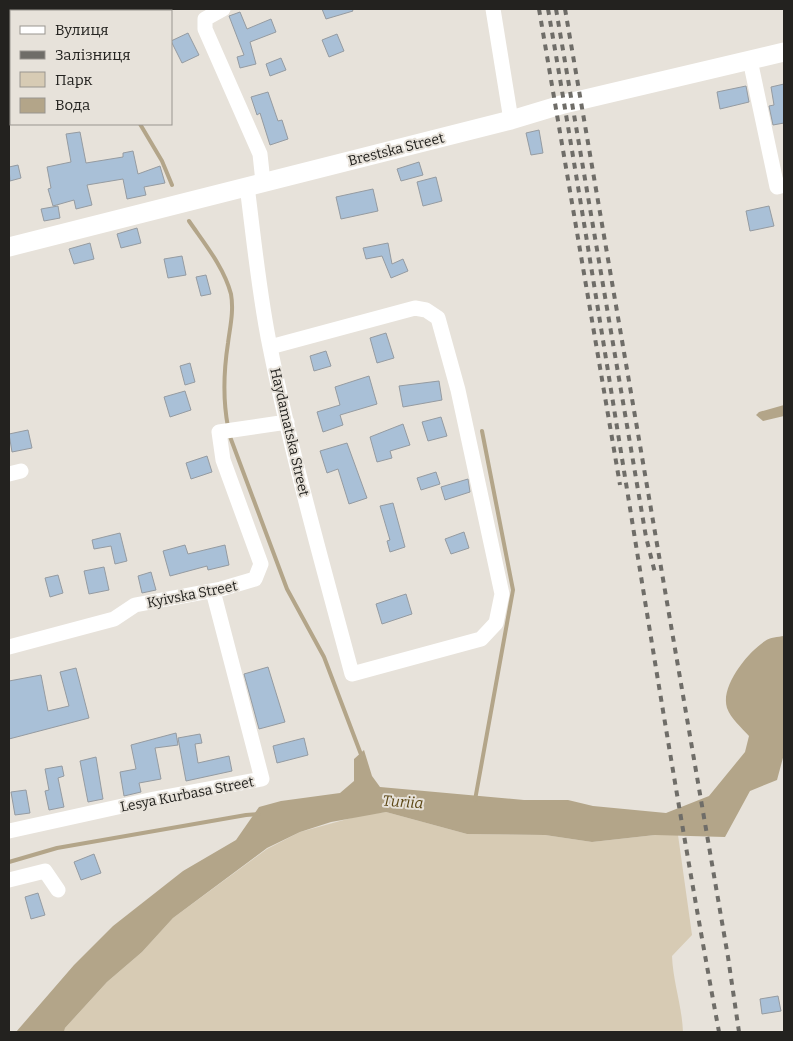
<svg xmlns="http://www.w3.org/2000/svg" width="793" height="1041" font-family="Bitter,serif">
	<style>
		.green { fill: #d7cbb4 }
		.water { fill: #b3a589 }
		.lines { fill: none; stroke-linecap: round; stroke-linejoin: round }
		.stream { stroke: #b3a589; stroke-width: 4 }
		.building { fill: #a9c0d7; stroke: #959ba1 }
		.minor { stroke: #fff; stroke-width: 15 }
		.major { stroke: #fff; stroke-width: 19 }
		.rail { stroke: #6f6d68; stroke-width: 4; stroke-dasharray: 6 6; stroke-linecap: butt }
		.labels { text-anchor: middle; stroke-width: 4; stroke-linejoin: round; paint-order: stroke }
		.street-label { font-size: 14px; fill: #23221f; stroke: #e7e2da }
		.water-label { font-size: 15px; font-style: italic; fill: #5c4715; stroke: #e7e2da }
	</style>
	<rect width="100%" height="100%" fill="#e7e2da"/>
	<path class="green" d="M386,812L467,834L545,835L592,842L655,835H678L692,935L672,956C673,982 682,1006 683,1032H64L65,1028L107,982L142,952L173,918L267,849L300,832L362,815Z"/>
	<path class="water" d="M784,405V416L763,421L756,415L759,412Z
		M784,636V754L777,780L750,791L725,837L655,835L592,842L545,835L467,834L386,812L331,822L300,832L267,848L173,918L142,952L107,982L65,1028L64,1032H16L74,965L113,926L183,871L236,840L259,807L281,801L340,793L354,781V759L364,750L372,776L380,787L524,800H568L593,806L666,813L709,796L745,752L749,736C741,727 731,719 727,708C720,686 748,652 765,641C770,637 778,637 784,636Z"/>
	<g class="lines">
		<path class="stream" d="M108,9V11
			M140,124L162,161L172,185
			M189,221C204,243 224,267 231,294C234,311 230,327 228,343C224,369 223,401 228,427
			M229,434L287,589L324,657L362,757
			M475,800L513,590L482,431
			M9,862L57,848L246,815L259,814"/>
	</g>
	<path class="building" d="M322,9H352L353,11L326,19Z
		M240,12L247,29L271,19L276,32L250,42L256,64L240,68L237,57L244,55L229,16Z
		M188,33L199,55L182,63L171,41Z
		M337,34L344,51L329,57L322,40Z
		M281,58L286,70L270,76L266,64Z
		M784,84V123L773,125L769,106L774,105L771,87Z
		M746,86L749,102L720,109L717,92Z
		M268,92L278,121L282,120L288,139L270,145L260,113L257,115L251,97Z
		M539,130L543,153L531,155L526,133Z
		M80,132L86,163L123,157V153L133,151L138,174L160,166L165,183L144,187L146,195L127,199L123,179L87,185L92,205L76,209L74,200L53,206L48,189L51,188L47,167L71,162L66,134Z
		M419,162L423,175L401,181L397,169Z
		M18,165L21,178L10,181L9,167Z
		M436,177L442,201L423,206L417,182Z
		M373,189L378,211L341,219L336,197Z
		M58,206L60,218L44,221L41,209Z
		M769,206L774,226L750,231L746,211Z
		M137,228L141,243L121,248L117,234Z
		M90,243L94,259L74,264L69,249Z
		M388,243L392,264L403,259L408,271L391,278L382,256L366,259L363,248Z
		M182,256L186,275L168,278L164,259Z
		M206,275L211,294L201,296L196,277Z
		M386,333L394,358L377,363L370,338Z
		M326,351L331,366L314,371L310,356Z
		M190,363L195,382L185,385L180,366Z
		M369,376L377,404L340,415L343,425L323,432L317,412L340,405L335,387Z
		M439,381L442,400L403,407L399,386Z
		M185,391L191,410L170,417L164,397Z
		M441,417L447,436L428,441L422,422Z
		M403,424L410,445L390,451L392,458L377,462L370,437Z
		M28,430L32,448L12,452L9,434Z
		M347,443L367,498L349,504L338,469L327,473L320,451Z
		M207,456L212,472L191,479L186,463Z
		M436,472L440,484L421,490L417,478Z
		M468,479L470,492L445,500L441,487Z
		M393,503L405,547L390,552L387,541L390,540L380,506Z
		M464,532L469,548L451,554L445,539Z
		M120,533L127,561L115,564L111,546L94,549L92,540Z
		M185,545L188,554L225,545L229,565L208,570L207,566L170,576L163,551Z
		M104,567L109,590L89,594L84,571Z
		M151,572L156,590L142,593L138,576Z
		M58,575L63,593L50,597L45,578Z
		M406,594L412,614L382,624L376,604Z
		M268,667L285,722L259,729L244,674Z
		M76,668L89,718L9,739V681L41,675L48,711L69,706L60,672Z
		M176,733L178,745L155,748L161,779L139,783L141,792L124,796L120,772L136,769L131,745Z
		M200,734L202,743L195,744L198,763L229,756L232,771L186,781L178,738Z
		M304,738L308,755L277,763L273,746Z
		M96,757L103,799L88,802L80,761Z
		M62,766L64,776L58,778L64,807L49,810L45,791L49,790L45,769Z
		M26,790L30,813L15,815L11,792Z
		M94,854L101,873L81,880L74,862Z
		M38,893L45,915L31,919L25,897Z
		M778,996L781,1011L762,1014L760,999Z"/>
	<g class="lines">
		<path class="minor" d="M223,9L205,19V29L260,154L263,182
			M493,9L511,120
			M750,60L777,187L784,185
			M247,186C254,240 259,294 270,347C292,457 323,566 352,674L481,639L496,623L502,594L458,390L438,318L426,310L415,308L270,347
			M9,474L21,471
			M9,647L114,619L135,605L221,589L255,579L261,564L223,460L219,432L287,422
			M9,831L154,799L262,779L213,591
			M9,880L45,871L58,890"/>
		<path class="major" d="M9,247L511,120L564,104L784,52"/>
		<path class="rail" d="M539,9L620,485
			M548,9C607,349 656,692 719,1032
			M556,9L646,537L655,573
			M565,9L728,957L739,1032"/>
	</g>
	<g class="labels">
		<g class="street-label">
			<text transform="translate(396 149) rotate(-14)" y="5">Brestska Street</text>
			<text transform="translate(290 432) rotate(77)" y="5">Haydamatska Street</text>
			<text transform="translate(192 594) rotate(-11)" y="5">Kyivska Street</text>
			<text transform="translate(187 794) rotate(-11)" y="5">Lesya Kurbasa Street</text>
		</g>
		<g class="water-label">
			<text transform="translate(403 802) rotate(4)" y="5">Turiia</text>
		</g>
	</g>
	<rect width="793" height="1041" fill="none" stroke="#23221f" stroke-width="20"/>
	<rect x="10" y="10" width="162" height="115" fill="#e7e2da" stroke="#99958f"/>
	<rect x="20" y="26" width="25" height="8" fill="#ffffff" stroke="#99958f"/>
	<text x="55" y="35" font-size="15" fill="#23221f">Вулиця</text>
	<rect x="20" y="51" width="25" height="8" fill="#6f6d68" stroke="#99958f"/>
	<text x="55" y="60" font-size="15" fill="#23221f">Залізниця</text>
	<rect x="20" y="72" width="25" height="15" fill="#d7cbb4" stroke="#99958f"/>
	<text x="55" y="85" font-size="15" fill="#23221f">Парк</text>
	<rect x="20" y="98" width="25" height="15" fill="#b3a589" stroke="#99958f"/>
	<text x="55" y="110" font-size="15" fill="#23221f">Вода</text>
</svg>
